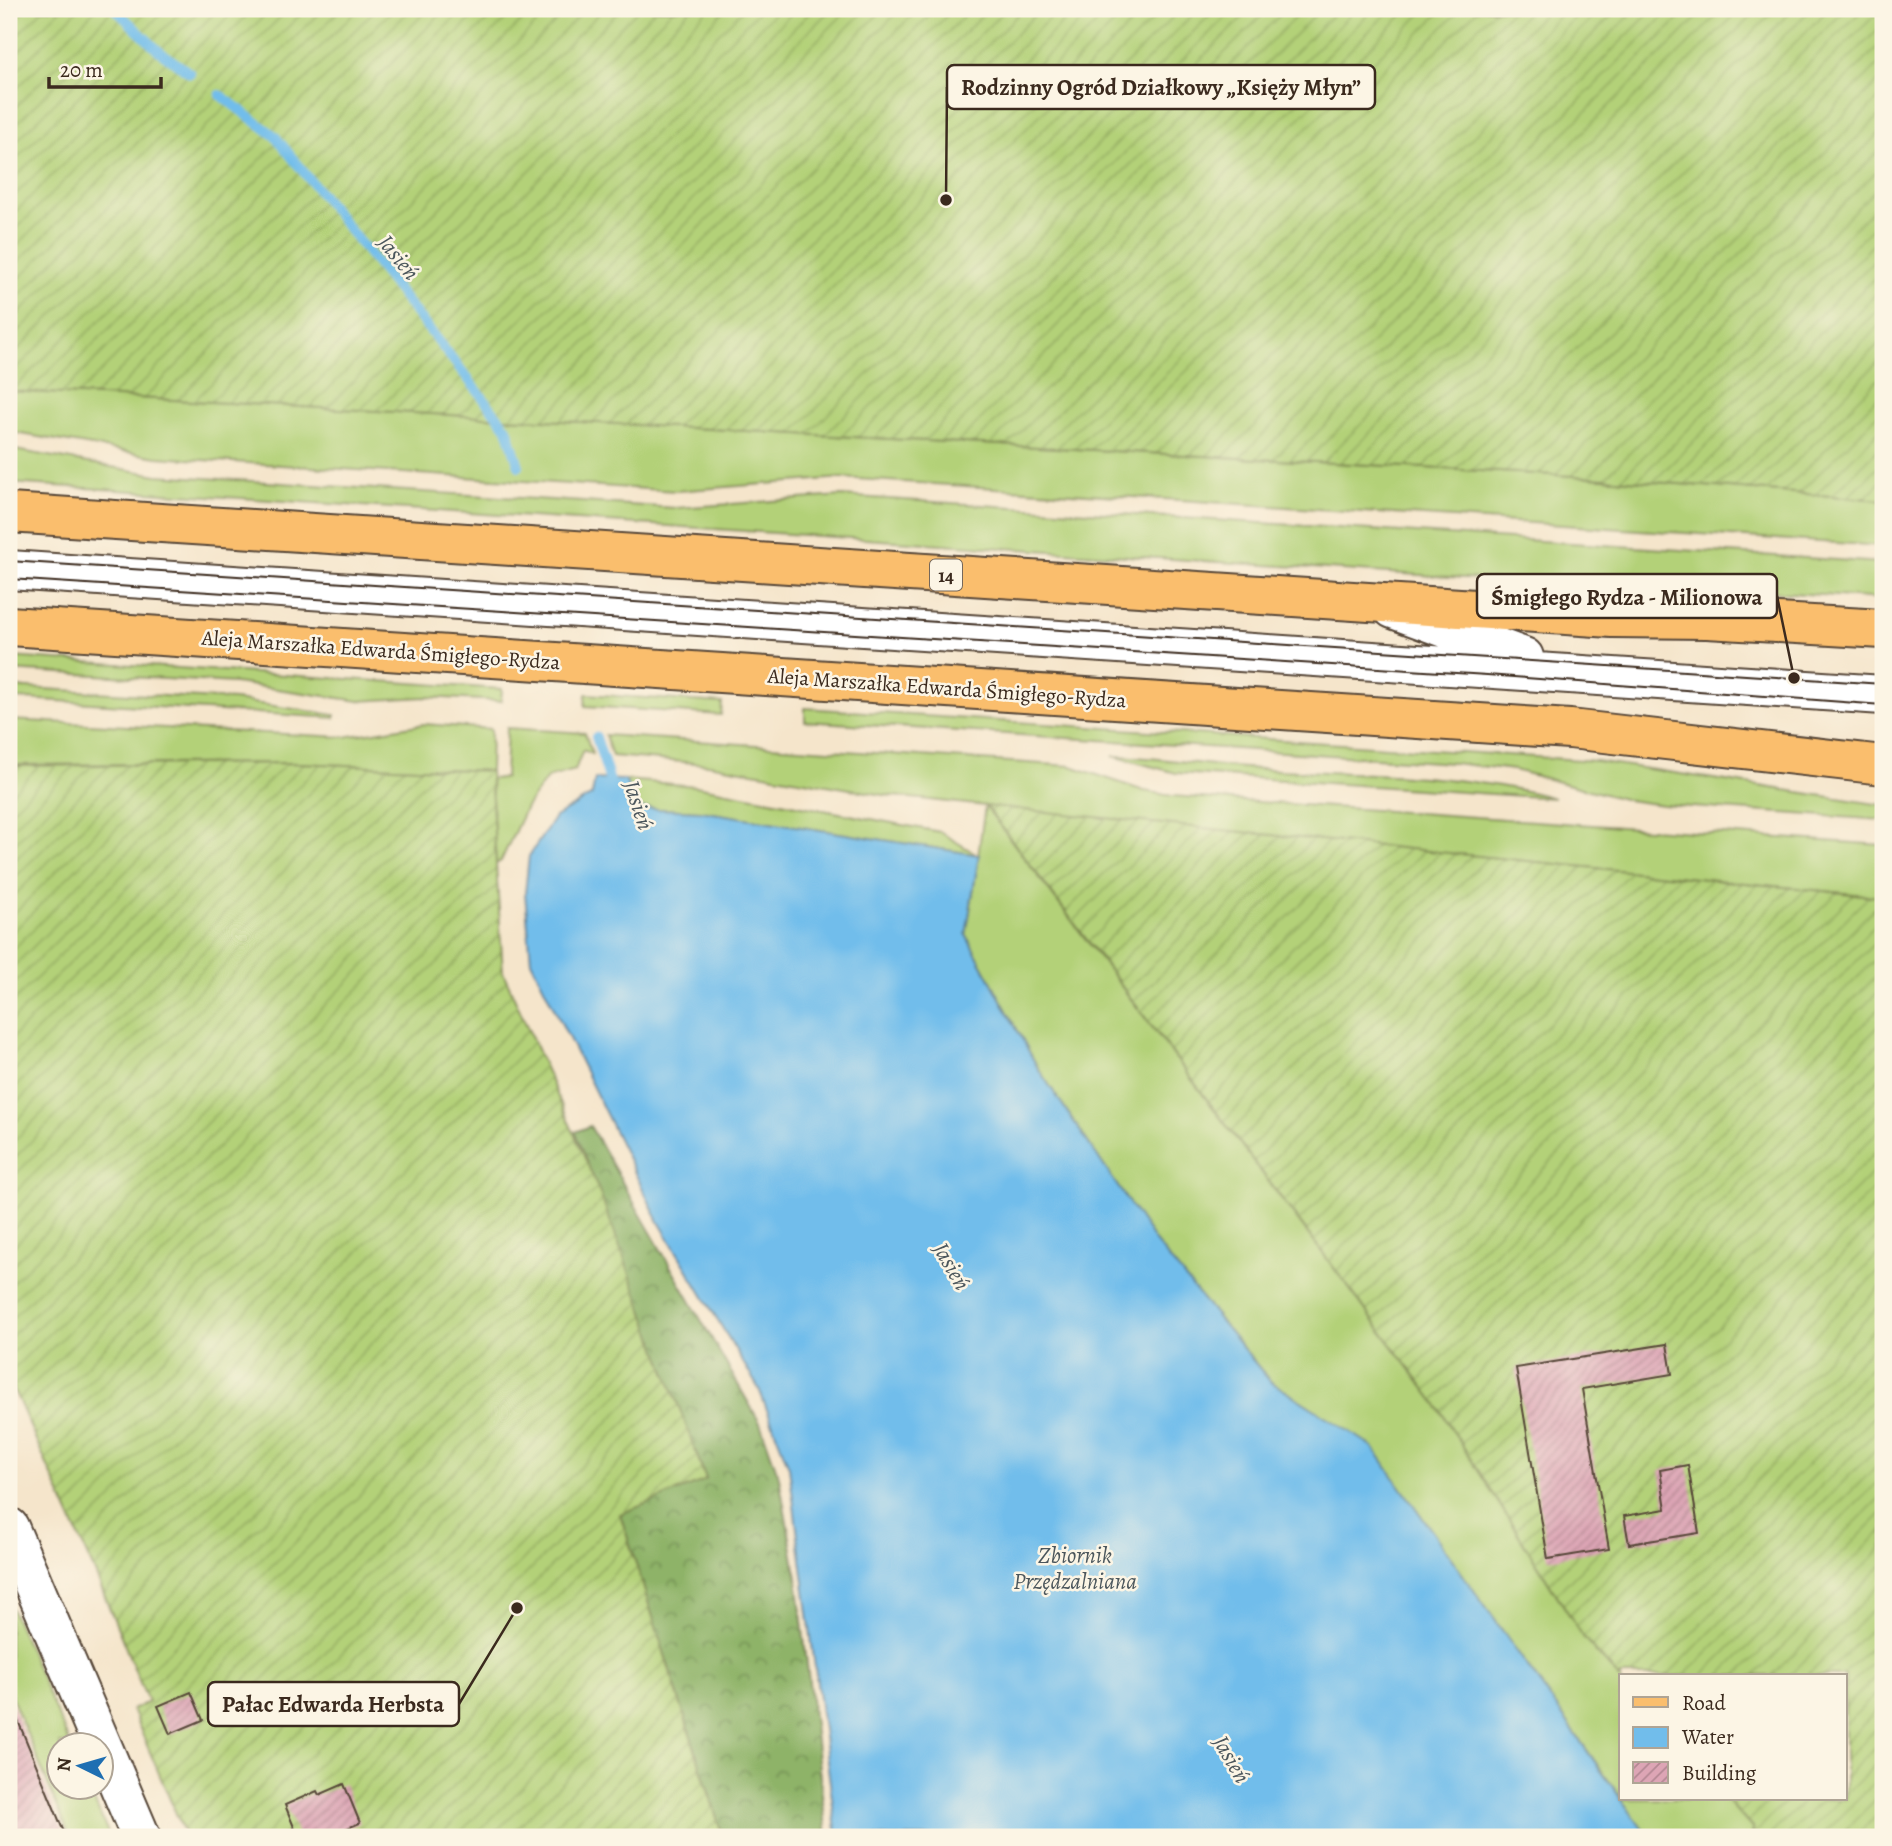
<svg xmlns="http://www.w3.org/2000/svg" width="1892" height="1846" font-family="Alegreya,serif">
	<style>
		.grass { fill: #b3d178; stroke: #777e4b; stroke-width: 2 }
		.forest { fill: url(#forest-crowns); stroke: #646e43; stroke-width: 2 }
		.garden { fill: url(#garden-furrows); stroke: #777e4b; stroke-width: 2 }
		.water { fill: #71bdeb; stroke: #567484; stroke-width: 2 }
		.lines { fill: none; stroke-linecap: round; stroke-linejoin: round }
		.stream { stroke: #71bdeb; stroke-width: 10 }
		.building { fill: url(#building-hatch) }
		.minor-casing { stroke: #574638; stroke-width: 42 }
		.major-casing { stroke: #574638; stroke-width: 42 }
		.minor { stroke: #fff; stroke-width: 38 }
		.major { stroke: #fabe6d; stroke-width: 38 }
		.tram { stroke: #3b2a1e; stroke-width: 2 }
		.labels { text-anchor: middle; stroke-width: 5; stroke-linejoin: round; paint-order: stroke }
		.shield { fill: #fcf5e5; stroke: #75675a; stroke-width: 2 }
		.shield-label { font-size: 19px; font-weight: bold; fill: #3b2a1e }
		.street-label { font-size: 21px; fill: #3b2a1e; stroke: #fcf5e5 }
		.water-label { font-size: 23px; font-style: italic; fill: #4b565c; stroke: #fcf5e5 }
		.leader { fill: none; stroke: #3b2a1e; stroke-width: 2.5 }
		.callout-dot { fill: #3b2a1e; stroke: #fcf5e5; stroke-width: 2.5 }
		.callout { fill: #fcf5e5; stroke: #3b2a1e; stroke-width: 2.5 }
		.callout-label { font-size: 23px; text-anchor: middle; font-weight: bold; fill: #3b2a1e }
	</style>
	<defs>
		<pattern id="forest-crowns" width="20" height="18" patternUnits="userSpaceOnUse" patternTransform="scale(1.75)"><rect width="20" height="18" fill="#8eb368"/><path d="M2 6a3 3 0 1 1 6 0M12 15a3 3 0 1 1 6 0" fill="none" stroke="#759255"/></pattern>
		<pattern id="garden-furrows" width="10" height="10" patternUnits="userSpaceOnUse" patternTransform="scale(1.75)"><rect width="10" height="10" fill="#b3d178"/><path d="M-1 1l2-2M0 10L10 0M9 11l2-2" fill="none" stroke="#93aa62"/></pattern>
		<pattern id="building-hatch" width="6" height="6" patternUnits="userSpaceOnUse" patternTransform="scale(1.75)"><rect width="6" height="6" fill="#dda5b5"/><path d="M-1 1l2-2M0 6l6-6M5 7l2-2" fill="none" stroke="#b48793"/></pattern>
	</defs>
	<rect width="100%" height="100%" fill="#fcf5e5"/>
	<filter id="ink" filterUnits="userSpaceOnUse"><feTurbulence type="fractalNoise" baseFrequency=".0143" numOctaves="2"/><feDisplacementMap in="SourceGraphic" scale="14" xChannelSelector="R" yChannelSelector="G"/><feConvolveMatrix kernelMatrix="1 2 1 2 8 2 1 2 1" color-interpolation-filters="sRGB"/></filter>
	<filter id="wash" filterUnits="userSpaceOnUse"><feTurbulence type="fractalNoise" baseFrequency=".00686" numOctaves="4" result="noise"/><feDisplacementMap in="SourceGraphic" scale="28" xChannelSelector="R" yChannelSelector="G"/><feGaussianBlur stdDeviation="1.57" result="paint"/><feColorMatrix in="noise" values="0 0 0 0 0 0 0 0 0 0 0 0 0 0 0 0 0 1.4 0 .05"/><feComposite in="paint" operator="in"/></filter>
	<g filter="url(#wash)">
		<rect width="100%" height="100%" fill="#f5e5cb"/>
		<path class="grass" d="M9,391L1591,477L1883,500V546L842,478L676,491L157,457L9,432Z
			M9,449L157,475L676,508L841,496L1883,563V599L1730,589H1632L9,483Z
			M9,657L502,689L501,701L425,697L359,701L235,683L9,670Z
			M9,687L234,700L335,715V718L9,698Z
			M586,694L722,703L721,715L585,706Z
			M805,708L1596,761L1883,805V820L1663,805L1627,800L1514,770L1453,763L805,721Z
			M9,720L344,737L424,724L491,729L490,771L297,763L9,765Z
			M507,728L585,733L592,754L583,750L575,770L547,778L526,807L501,861L496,864L491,779L505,778Z
			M605,735L1071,766L1144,791L1172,796L1883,845V897L986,807L1435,1402L1584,1638L1621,1680V1798L1372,1447L1270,1381L1156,1243L1039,1070L966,935L979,855L700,811L638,808L625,780L696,786L940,832L978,855L985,806L884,795L708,764L612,756Z
			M1113,756C1163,757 1213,767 1262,769C1359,775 1460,772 1554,798L1176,773Z
			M9,1603L70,1744H60V1786L88,1787L110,1837H70L9,1691Z
			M1621,1799H1726L1752,1828L1753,1837H1648Z"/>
		<path class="forest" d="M590,1126L760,1423L779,1477L797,1578L827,1837H723L620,1514L706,1479L575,1132Z"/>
		<path class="garden" d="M9,9H1883V500L1591,477L9,391Z
			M297,763L490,771L503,972L598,1188L706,1480L620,1514L723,1837H186L132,1710L148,1702L96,1575L9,1379V766Z
			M986,806L1883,897V1837H1753L1752,1828L1726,1799H1845V1676H1621V1680L1584,1638L1435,1402Z"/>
		<path class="water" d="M595,779L625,780L638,808L700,811L979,855L966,935L1039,1070L1156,1243L1270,1381L1372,1446L1648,1837H837L789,1467L759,1389L659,1222L531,961L525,893L529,856L555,817L592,795Z"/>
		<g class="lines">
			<path class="stream" d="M115,9L159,51L190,73
				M220,95L275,136L507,428L519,466
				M596,737L613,791"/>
		</g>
		<g id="blocks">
			<path class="building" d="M1667,1344L1672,1374L1582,1389L1609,1549L1548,1559L1516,1368Z
				M1688,1465L1699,1533L1629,1544L1624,1516L1666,1509L1660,1470Z
				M191,1692L203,1720L170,1734L158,1706Z
				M9,1699L66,1837H9Z
				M344,1784L360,1823L335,1833L337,1837H298L285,1805L317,1791L319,1795Z"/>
		</g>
	</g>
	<g filter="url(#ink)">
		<use href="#blocks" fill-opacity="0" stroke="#574638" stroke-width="2"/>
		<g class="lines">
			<defs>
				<path id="minor" d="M9,570L1883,695
					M1393,609L1524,657
					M9,1527L141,1837"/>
				<path id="major" d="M9,513L1612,618L1707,619L1883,629
					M9,626L1570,729L1883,765"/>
			</defs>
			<use href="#minor" class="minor-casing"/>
			<use href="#major" class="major-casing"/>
			<use href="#minor" class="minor"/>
			<use href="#major" class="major"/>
			<path class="tram" d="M9,561L1883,684
				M9,579L1487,675L1883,705"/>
		</g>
	</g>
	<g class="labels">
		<rect class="shield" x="930" y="559.5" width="32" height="31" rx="5"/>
		<g class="shield-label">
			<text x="946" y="582">14</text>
		</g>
		<g class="street-label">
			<text transform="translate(381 650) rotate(4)" y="7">Aleja Marszałka Edwarda Śmigłego-Rydza</text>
			<text transform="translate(947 688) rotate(4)" y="7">Aleja Marszałka Edwarda Śmigłego-Rydza</text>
		</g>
		<g class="water-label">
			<text transform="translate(399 257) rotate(51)" y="8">Jasień</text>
			<text transform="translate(639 805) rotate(72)" y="8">Jasień</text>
			<text transform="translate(952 1266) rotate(60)" y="8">Jasień</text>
			<text x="1075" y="1563">Zbiornik<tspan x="1075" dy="26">Przędzalniana</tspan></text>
			<text transform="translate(1232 1759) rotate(60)" y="8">Jasień</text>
		</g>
	</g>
	<path class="leader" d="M946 200L947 87M1794 678L1777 596M517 1608L459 1704"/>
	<g class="callout-dot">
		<circle cx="946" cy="200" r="7"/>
		<circle cx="1794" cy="678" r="7"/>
		<circle cx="517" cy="1608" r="7"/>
	</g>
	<g class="callout">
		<rect x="947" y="65" width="428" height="44" rx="7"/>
		<rect x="1477" y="574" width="300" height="44" rx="7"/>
		<rect x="208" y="1682" width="251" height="44" rx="7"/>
	</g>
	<g class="callout-label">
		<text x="1161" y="95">Rodzinny Ogród Działkowy „Księży Młyn”</text>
		<text x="1627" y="605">Śmigłego Rydza - Milionowa</text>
		<text x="333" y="1712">Pałac Edwarda Herbsta</text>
	</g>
	<rect width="1892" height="1846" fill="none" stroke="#fcf5e5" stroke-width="35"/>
	<rect x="1619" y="1674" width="228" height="126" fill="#fcf5e5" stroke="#afa495" stroke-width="2"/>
	<rect x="1633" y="1697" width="35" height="10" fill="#fabe6d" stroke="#afa495" stroke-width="2"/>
	<text x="1682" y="1710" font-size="21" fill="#3b2a1e">Road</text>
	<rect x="1633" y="1727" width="35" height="21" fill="#71bdeb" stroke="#afa495" stroke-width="2"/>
	<text x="1682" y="1744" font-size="21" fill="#3b2a1e">Water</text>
	<rect x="1633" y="1762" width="35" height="21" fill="url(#building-hatch)" stroke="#afa495" stroke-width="2"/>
	<text x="1682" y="1780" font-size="21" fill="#3b2a1e">Building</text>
	<g transform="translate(80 1766) rotate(275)"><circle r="33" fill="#fcf5e5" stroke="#afa495" stroke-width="2"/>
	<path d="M0-5L12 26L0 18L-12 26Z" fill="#1f6fb2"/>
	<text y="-10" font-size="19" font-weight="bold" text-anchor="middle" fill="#3b2a1e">N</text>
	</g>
	<path d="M49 77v10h112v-10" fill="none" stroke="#3b2a1e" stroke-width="3.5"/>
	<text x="60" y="77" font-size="21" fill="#3b2a1e" stroke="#fcf5e5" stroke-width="5" paint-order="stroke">20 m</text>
</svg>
